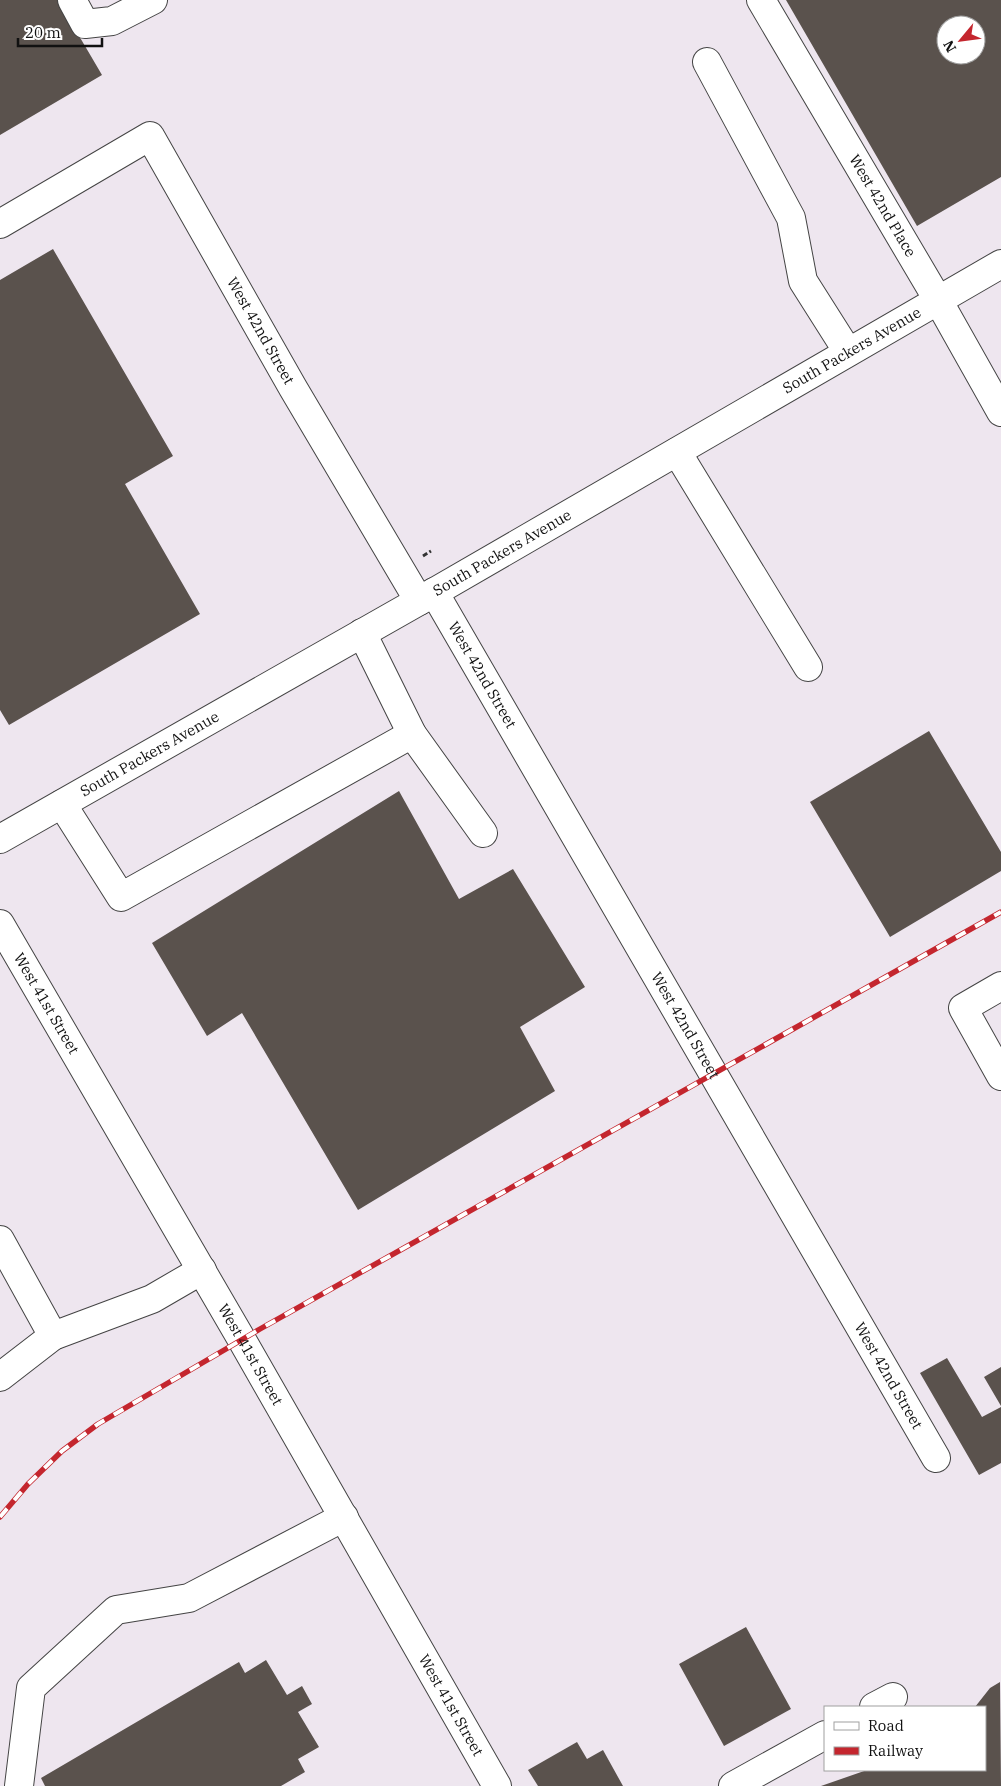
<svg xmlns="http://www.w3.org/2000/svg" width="1001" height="1786" font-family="'IBM Plex Serif',serif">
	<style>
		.industrial { fill: #eee6ef; fill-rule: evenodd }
		.building { fill: #5a524d; fill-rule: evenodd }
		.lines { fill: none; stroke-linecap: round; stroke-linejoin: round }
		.minor-casing { stroke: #444; stroke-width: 30 }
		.path { stroke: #333; stroke-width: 3; stroke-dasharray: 5 2.5; stroke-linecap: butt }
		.minor { stroke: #fff; stroke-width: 28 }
		.rail-casing { stroke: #c4262e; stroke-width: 5.5 }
		.rail { stroke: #fff; stroke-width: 4; stroke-dasharray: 11; stroke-linecap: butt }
		.labels { text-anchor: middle; stroke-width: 5; stroke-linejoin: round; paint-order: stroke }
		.street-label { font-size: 15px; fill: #111; stroke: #fff }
	</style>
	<rect width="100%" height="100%" fill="#fffdf5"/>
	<path class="industrial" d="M0,0H1001V1786H0ZM946,25H976V55H946ZM825,1707H985V1770H825Z"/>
	<path class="building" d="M0,0H58L102,75L0,135Z
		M786,0H1001V177L917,226ZM946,25H976V55H946Z
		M53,249L173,456L125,484L200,614L9,725L0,710V280Z
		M929,731L1001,852V871L890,937L810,802Z
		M399,791L459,899L513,869L585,987L520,1027L555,1091L358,1210L242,1013L207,1036L152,943Z
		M947,1358L982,1417L1001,1407V1463L979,1475L920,1373Z
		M1001,1367V1406L984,1377Z
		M746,1627L791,1709L724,1746L679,1664Z
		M266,1660L287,1695L302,1686L312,1704L298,1712L319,1747L298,1759L305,1772L281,1786H45L41,1778L239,1662L245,1673Z
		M1000,1682L1001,1786H821L867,1770H985V1707H975L990,1688Z
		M577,1742L587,1759L603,1750L623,1786H538L528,1770Z"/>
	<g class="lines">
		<defs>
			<g id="minor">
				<path d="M72,0L85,24L112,21L153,0"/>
				<path id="s1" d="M761,0L938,300L1001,412"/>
				<path d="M707,62L791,218L803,281L848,352"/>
				<path id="s2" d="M0,224L150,136L293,388L419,601"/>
				<path d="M677,452L808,667"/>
				<path id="s3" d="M434,592L936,1458"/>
				<path d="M362,633L412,734L483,833"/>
				<path d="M62,804L121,897L412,734"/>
				<path id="s4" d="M0,839L419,601L1001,264"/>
				<path id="s5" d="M0,924L242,1340L497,1786"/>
				<path d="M1001,986L963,1008L1001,1076"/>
				<path d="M0,1240L53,1336"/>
				<path d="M0,1377L53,1336L152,1299L202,1270"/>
				<path d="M874,1707L893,1697"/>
				<path d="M19,1786L31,1688L116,1610L189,1598L344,1517"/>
				<path d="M733,1786L825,1735"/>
			</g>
		</defs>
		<use href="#minor" class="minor-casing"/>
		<path class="path" d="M423,556L431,551"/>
		<use href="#minor" class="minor"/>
		<defs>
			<path id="rail" d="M0,1517L28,1484L62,1451L98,1424L260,1329L1001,912"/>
		</defs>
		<use href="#rail" class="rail-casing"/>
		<use href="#rail" class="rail"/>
	</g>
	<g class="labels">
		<g class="street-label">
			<text dy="5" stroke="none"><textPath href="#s1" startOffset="239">West 42nd Place</textPath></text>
			<text dy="5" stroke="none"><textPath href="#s2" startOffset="398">West 42nd Street</textPath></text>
			<text dy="5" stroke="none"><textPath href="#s4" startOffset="982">South Packers Avenue</textPath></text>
			<text dy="5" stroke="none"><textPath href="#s4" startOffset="578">South Packers Avenue</textPath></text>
			<text dy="5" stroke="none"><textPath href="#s3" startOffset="96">West 42nd Street</textPath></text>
			<text dy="5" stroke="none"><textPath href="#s4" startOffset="172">South Packers Avenue</textPath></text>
			<text dy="5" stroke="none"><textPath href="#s5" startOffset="92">West 41st Street</textPath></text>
			<text dy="5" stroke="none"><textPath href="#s3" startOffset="501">West 42nd Street</textPath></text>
			<text dy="5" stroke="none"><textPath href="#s5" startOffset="498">West 41st Street</textPath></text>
			<text dy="5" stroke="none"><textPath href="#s3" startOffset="906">West 42nd Street</textPath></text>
			<text dy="5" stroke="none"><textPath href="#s5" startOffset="902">West 41st Street</textPath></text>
		</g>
	</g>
	<rect x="824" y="1706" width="162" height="65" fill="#ffffff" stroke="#a0a0a0"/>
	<rect x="834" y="1722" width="25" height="8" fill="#ffffff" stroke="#a0a0a0"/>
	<text x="868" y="1731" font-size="15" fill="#111111">Road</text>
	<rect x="834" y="1747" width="25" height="8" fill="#c4262e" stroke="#a0a0a0"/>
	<text x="868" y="1756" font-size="15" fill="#111111">Railway</text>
	<g transform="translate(961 40) rotate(241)"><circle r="24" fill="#ffffff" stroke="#a0a0a0"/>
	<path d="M0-4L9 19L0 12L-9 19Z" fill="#c4262e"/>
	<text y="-8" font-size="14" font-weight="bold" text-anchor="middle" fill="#111111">N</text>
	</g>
	<path d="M18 38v8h84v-8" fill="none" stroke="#111111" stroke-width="2.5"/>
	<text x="25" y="38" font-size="15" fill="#111111" stroke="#ffffff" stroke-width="4" paint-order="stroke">20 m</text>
</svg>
